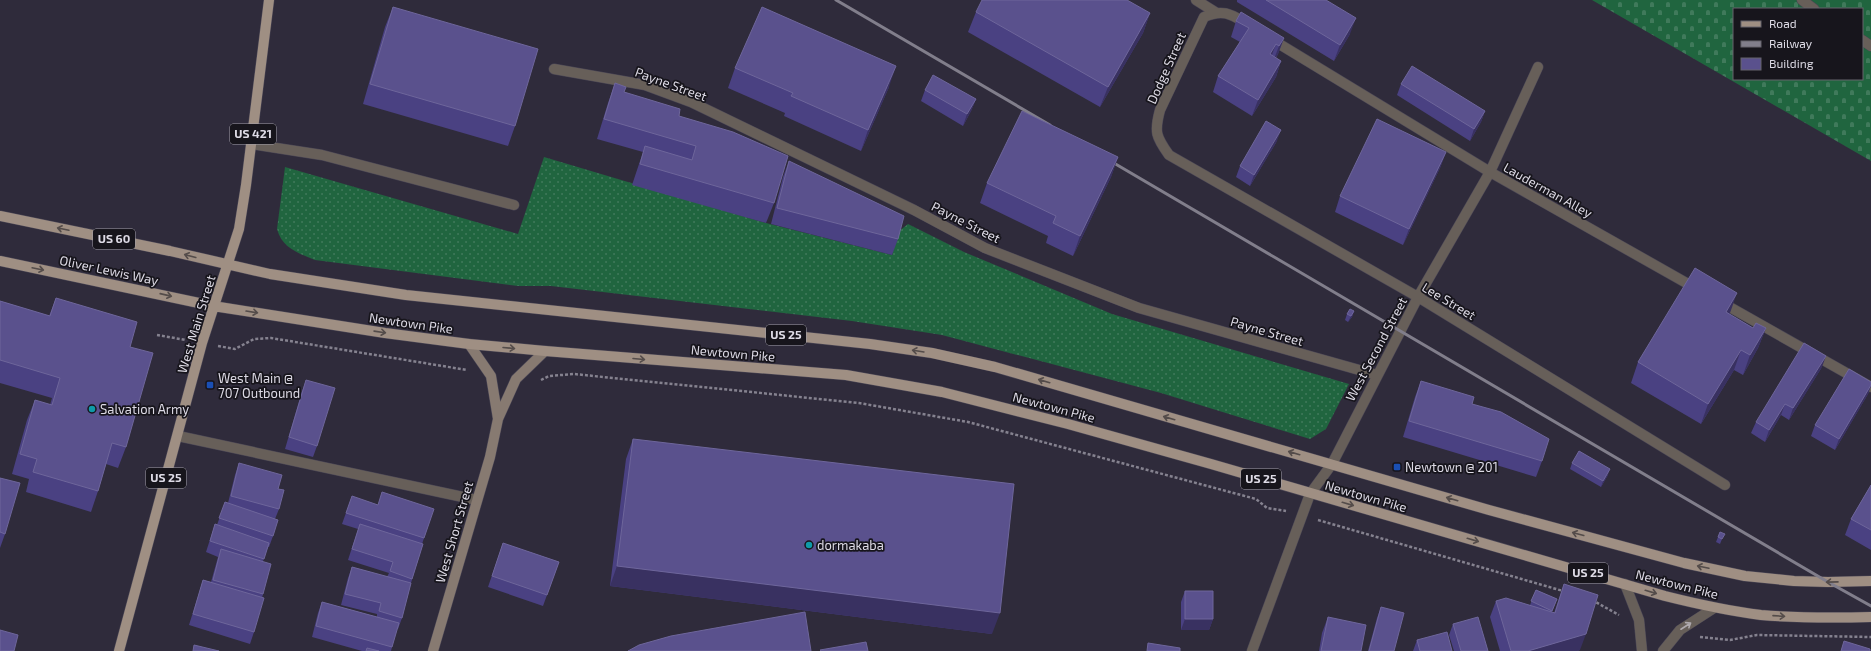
<svg xmlns="http://www.w3.org/2000/svg" width="1871" height="651" font-family="'Exo 2',sans-serif">
	<style>
		.grass { fill: url(#grass-dots) }
		.cemetery { fill: url(#cemetery-stones); fill-rule: evenodd }
		.lines { fill: none; stroke-linecap: round; stroke-linejoin: round }
		.service-casing { stroke: #4b4756; stroke-width: 11 }
		.minor-casing { stroke: #4b4756; stroke-width: 11 }
		.tertiary-casing { stroke: #4b4756; stroke-width: 11 }
		.secondary-casing { stroke: #4b4756; stroke-width: 11 }
		.primary-casing { stroke: #4b4756; stroke-width: 11 }
		.path { stroke: #85828f; stroke-width: 2.5; stroke-dasharray: 3 2; stroke-linecap: butt }
		.service { stroke: #675f59; stroke-width: 10 }
		.minor { stroke: #675f59; stroke-width: 10 }
		.tertiary { stroke: #675f59; stroke-width: 10 }
		.secondary { stroke: #877a71; stroke-width: 10 }
		.primary { stroke: #9f8f83; stroke-width: 10 }
		.rail { stroke: #817e8b; stroke-width: 3 }
		.wall { fill: #4a4182 }
		.shaded-wall { fill: #393161 }
		.building { fill: #5a518d; stroke: #6e669b }
		.oneway { stroke: #544c4a }
		.oneway2 { stroke: #aea9ad }
		.transit-dot { fill: #1a4fb4; stroke: #17151c; stroke-width: 1.5 }
		.culture-dot { fill: #0f9aa8; stroke: #17151c; stroke-width: 1.5 }
		.labels { text-anchor: middle; stroke-width: 3.5; stroke-linejoin: round; paint-order: stroke }
		.shield { fill: #17151c; stroke: #a29fa9; stroke-width: 1 }
		.shield-label { font-size: 12px; font-weight: bold; fill: #dddae5 }
		.street-label { font-size: 13px; fill: #dddae5; stroke: #17151c }
		.poi-label { font-size: 13px; fill: #dddae5; stroke: #17151c; text-anchor: start }
	</style>
	<defs>
		<pattern id="grass-dots" width="8" height="8" patternUnits="userSpaceOnUse"><rect width="8" height="8" fill="#20653f"/><path d="M2 2h.1M6 6h.1" fill="none" stroke="#407a5b" stroke-width="1.8" stroke-linecap="round"/></pattern>
		<pattern id="cemetery-stones" width="16" height="16" patternUnits="userSpaceOnUse"><rect width="16" height="16" fill="#20653f"/><path d="M2 7V4a2 2 0 0 1 4 0v3zM10 15v-3a2 2 0 0 1 4 0v3z" fill="#407a5b"/></pattern>
	</defs>
	<rect width="100%" height="100%" fill="#2f2b3b"/>
	<path class="grass" d="M544,157L766,223L892,255L898,232L908,224L964,252L1112,314L1349,384L1326,429L1310,439L1161,393L942,335L852,321L551,286H518L315,260C298,253 282,248 277,229L285,167L518,234Z"/>
	<path class="cemetery" d="M1592,0H1871V161ZM1734,9H1862V79H1734Z"/>
	<g class="lines">
		<defs>
			<path id="service" d="M1196,0L1215,12
				M1802,0L1814,9
				M1862,40L1871,46
				M251,144L322,155L514,205
				M178,436L477,500"/>
			<path id="minor" d="M1249,25C1232,15 1224,8 1204,17L1160,110C1154,132 1156,137 1169,155L1418,297L1725,485
				M1271,39L1490,172L1697,289
				M554,69L645,85L691,102L914,210L985,248L1139,308L1377,375
				M1719,301L1871,387
				M1332,464L1418,297L1490,172L1538,67
				M1625,584L1639,620L1642,651
				M1663,651L1680,630L1714,608"/>
			<path id="tertiary" d="M1252,651L1310,494L1332,464"/>
			<path id="secondary" d="M469,344L491,376L498,419
				M433,651L490,457L498,419L516,379L545,351"/>
			<path id="primary" d="M0,216L170,251L270,274L406,295L870,344L932,353L995,367L1489,510L1684,563L1745,576L1794,581L1828,582L1871,581
				M0,261L213,306L385,333L469,344L545,351L846,375L942,392L1068,424L1211,464L1665,596C1697,604 1729,611 1761,615C1798,618 1834,618 1871,617
				M119,651L202,343L239,229L246,185L269,0"/>
		</defs>
		<use href="#service" class="service-casing"/>
		<use href="#minor" class="minor-casing"/>
		<use href="#tertiary" class="tertiary-casing"/>
		<use href="#secondary" class="secondary-casing"/>
		<use href="#primary" class="primary-casing"/>
		<path class="path" d="M157,335L186,340
			M218,346L235,349L254,339L271,338L467,370
			M541,380L549,376L574,374L859,403L968,422L1256,499L1267,508L1286,511
			M1318,520L1563,591
			M1592,600L1619,615
			M1700,637L1730,640L1757,635L1871,637"/>
		<use href="#service" class="service"/>
		<use href="#minor" class="minor"/>
		<use href="#tertiary" class="tertiary"/>
		<use href="#secondary" class="secondary"/>
		<use href="#primary" class="primary"/>
		<path class="rail" d="M836,0L1050,125
			M1107,159L1828,582L1871,606"/>
	</g>
	<path class="wall" d="M1237,0H1326L1350,34L1334,61L1237,2Z
		M393,7L515,126L508,146L363,104L385,27Z
		M976,12L1150,13L1143,33L1100,107L968,32Z
		M1236,21L1284,38L1278,54L1276,58L1281,61L1276,77L1252,116L1213,92L1218,76L1240,42L1231,37Z
		M735,68L889,87L861,151L784,116L785,113L728,88Z
		M615,83L624,92L679,116L774,203L766,223L632,185L643,152L597,139L608,103Z
		M1401,84L1485,111L1481,122L1470,141L1397,95Z
		M925,90L976,99L971,111L963,126L921,101Z
		M1277,141L1250,186L1236,177L1240,166Z
		M1446,152L1440,168L1403,245L1335,212L1340,196Z
		M1118,157L1111,177L1073,256L1046,243L1048,236L980,203L987,183Z
		M789,161L898,239L892,255L771,224L783,177Z
		M56,298L130,347L126,447L118,468L106,464L98,491L91,512L26,492L29,479L12,474L27,420L35,400L50,405L52,398L0,383V301L49,316Z
		M1354,311L1352,317L1348,322L1345,320L1347,314Z
		M1729,314L1753,328H1766L1758,348L1743,375L1734,370L1701,424L1631,383L1638,362Z
		M1822,367L1789,420L1781,415L1765,442L1751,433L1756,422Z
		M306,380L317,446L313,457L285,449L302,391Z
		M1421,381L1472,404L1542,461L1536,477L1403,437L1415,397Z
		M1871,382V386L1868,394L1835,450L1811,436L1815,425Z
		M633,439L992,634L610,586L626,459Z
		M239,463L278,489L279,509L275,519L273,536L269,547H268L263,561V594L254,632L250,644L189,625L203,580L211,582L218,557L206,552L215,524L217,525L225,502L228,503L235,475Z
		M1572,463L1608,475L1601,487L1570,469Z
		M0,478L5,534L0,548Z
		M1871,485V550L1845,535L1851,519Z
		M352,496L424,538L422,544H423L411,583L402,618L398,629L397,628L391,651H362L312,637L318,613L322,602L377,617V614L341,605L348,578L352,567L387,577L389,573L348,560L358,529L342,524Z
		M1720,532L1722,539L1720,544L1716,542Z
		M503,543L559,562L543,606L488,587Z
		M1564,584L1580,650L1577,651H1500L1490,617L1496,601L1530,605L1536,590L1557,599L1552,612L1554,613Z
		M1185,591L1213,619L1209,630H1181V602Z
		M1381,607L1394,651H1368L1377,618Z
		M1328,617L1361,651H1319L1322,633Z
		M1453,624L1488,651H1454L1449,635Z
		M1417,640L1452,651H1413Z"/>
	<path class="shaded-wall" d="M1150,13L1143,33L1100,107L1108,87Z
		M1356,18L1350,34L1334,61L1340,45Z
		M1284,38L1278,54L1273,62L1279,46Z
		M1276,44L1270,60V54Z
		M1281,61L1276,77L1252,116L1258,100Z
		M896,66L889,87L861,151L868,130Z
		M976,99L971,111L963,126L967,114Z
		M1485,111L1481,122L1470,141L1474,129Z
		M1281,130L1277,141L1250,186L1254,175Z
		M1446,152L1440,168L1403,245L1409,229Z
		M1118,157L1111,177L1073,256L1080,236Z
		M1737,293L1730,313L1719,332L1726,312Z
		M1354,311L1352,317L1348,322L1351,316Z
		M1766,328L1758,348L1743,375L1750,355Z
		M1741,350L1734,370L1701,424L1708,404Z
		M1826,356L1822,367L1789,420L1793,408Z
		M1871,385L1868,394L1835,450L1839,439Z
		M1785,404L1781,415L1765,442L1769,430Z
		M1610,469L1608,475L1601,487L1603,481Z
		M617,566L1000,613L992,634L610,586Z
		M1185,619H1213L1209,630H1181Z
		M1586,634L1580,650L1577,651H1528Z"/>
	<path class="building" d="M982,0H1127L1150,13L1108,87L976,12Z
		M1266,0H1326L1356,18L1340,45Z
		M393,7L538,49L515,126L370,84Z
		M762,7L896,66L868,130L791,96L793,93L735,68Z
		M1241,12L1284,38L1279,46L1276,44L1270,54L1281,61L1258,100L1218,76L1249,28L1236,21Z
		M1412,66L1485,111L1474,129L1401,84Z
		M933,75L976,99L967,114L925,90Z
		M615,83L626,87L624,92L680,109L679,116L733,132L788,156L774,203L640,164L645,146L692,160L696,146L604,119Z
		M1022,111L1118,157L1080,236L1053,223L1056,216L987,183Z
		M1377,119L1446,152L1409,229L1340,196Z
		M1266,121L1281,130L1254,175L1240,166Z
		M789,161L904,216L898,239L777,208Z
		M1695,268L1737,293L1726,312L1753,328L1756,323L1766,328L1750,355L1741,350L1708,404L1638,362Z
		M56,298L137,322L130,347L153,353L126,447L112,443L98,491L33,472L37,459L20,454L35,400L52,405L60,378L0,360V301L50,316Z
		M1350,309L1354,311L1351,316L1347,314Z
		M1804,343L1826,356L1793,408L1785,404L1769,430L1756,422Z
		M1849,369L1871,382V385L1839,439L1815,425Z
		M306,380L335,388L317,446L289,437Z
		M1421,381L1474,397L1472,404L1501,412L1549,439L1542,461L1409,421Z
		M633,439L1014,484L1000,613L617,566Z
		M1579,451L1610,469L1603,481L1572,463Z
		M239,463L282,475L278,489L284,490L279,509L231,496Z
		M0,478L20,483L5,534L0,532Z
		M1871,485V530L1851,519Z
		M382,492L434,509L424,538L346,513L352,496L378,505Z
		M225,502L278,520L273,536L219,518Z
		M215,524L269,543L264,559L210,541Z
		M360,524L423,544L412,579L390,571L393,562L352,549Z
		M1720,532L1725,534L1722,539L1718,537Z
		M503,543L559,562L547,595L492,576Z
		M221,549L271,564L263,594L213,580Z
		M352,567L411,583L402,618L379,611L381,603L345,594Z
		M203,580L264,598L254,632L193,614Z
		M1564,584L1598,595L1586,634L1528,651H1511L1496,601L1506,598L1555,613Z
		M1536,590L1557,599L1552,611L1531,601Z
		M1185,591H1213V619H1185Z
		M322,602L399,623L392,647L316,626Z
		M1381,607L1404,613L1394,651H1369Z
		M805,612L811,651H628L639,645L671,636Z
		M1328,617L1366,625L1361,651H1321Z
		M1478,617L1488,651H1461L1453,624Z
		M0,630L18,635L14,651H0Z
		M1447,632L1452,651H1420L1417,640Z
		M1844,641L1870,649V651H1841Z
		M866,642L868,651H821L820,650Z
		M1148,643L1180,648V651H1147Z
		M194,645L219,651H193Z
		M367,648L379,651H366Z"/>
	<defs><path id="oneway-shaft" d="M-6 0H5M1.5-3L5.5 0L1.5 3" fill="none" stroke-width="1.6" stroke-linecap="round" stroke-linejoin="round"/></defs>
	<g class="oneway">
		<use href="#oneway-shaft" transform="translate(63 229) rotate(-168)"/>
		<use href="#oneway-shaft" transform="translate(190 256) rotate(-165)"/>
		<use href="#oneway-shaft" transform="translate(38 269) rotate(12)"/>
		<use href="#oneway-shaft" transform="translate(166 295) rotate(13)"/>
		<use href="#oneway-shaft" transform="translate(252 312) rotate(9)"/>
		<use href="#oneway-shaft" transform="translate(380 332) rotate(8)"/>
		<use href="#oneway-shaft" transform="translate(509 348) rotate(5)"/>
		<use href="#oneway-shaft" transform="translate(918 351) rotate(-171)"/>
		<use href="#oneway-shaft" transform="translate(639 359) rotate(5)"/>
		<use href="#oneway-shaft" transform="translate(1044 381) rotate(-164)"/>
		<use href="#oneway-shaft" transform="translate(1169 418) rotate(-164)"/>
		<use href="#oneway-shaft" transform="translate(1294 453) rotate(-164)"/>
		<use href="#oneway-shaft" transform="translate(1452 499) rotate(-164)"/>
		<use href="#oneway-shaft" transform="translate(1348 504) rotate(16)"/>
		<use href="#oneway-shaft" transform="translate(1578 534) rotate(-165)"/>
		<use href="#oneway-shaft" transform="translate(1473 540) rotate(16)"/>
		<use href="#oneway-shaft" transform="translate(1703 567) rotate(-168)"/>
		<use href="#oneway-shaft" transform="translate(1832 582) rotate(179)"/>
		<use href="#oneway-shaft" transform="translate(1651 592) rotate(16)"/>
		<use href="#oneway-shaft" transform="translate(1779 616) rotate(4)"/>
	</g>
	<use class="oneway2" href="#oneway-shaft" transform="translate(1686 626) rotate(-33)"/>
	<g class="transit-dot">
		<rect x="206" y="381" width="8" height="8" rx="2"/>
		<rect x="1393" y="463" width="8" height="8" rx="2"/>
	</g>
	<g class="culture-dot">
		<circle cx="92" cy="409" r="4"/>
		<circle cx="809" cy="545" r="4"/>
	</g>
	<g class="labels">
		<g class="shield">
			<rect x="230" y="124" width="46" height="20" rx="3"/>
			<rect x="93" y="229" width="42" height="20" rx="3"/>
			<rect x="766" y="325" width="40" height="20" rx="3"/>
			<rect x="146" y="468" width="40" height="20" rx="3"/>
			<rect x="1241" y="469" width="40" height="20" rx="3"/>
			<rect x="1568" y="563" width="40" height="20" rx="3"/>
		</g>
		<g class="shield-label">
			<text x="253" y="138">US 421</text>
			<text x="114" y="243">US 60</text>
			<text x="786" y="339">US 25</text>
			<text x="166" y="482">US 25</text>
			<text x="1261" y="483">US 25</text>
			<text x="1588" y="577">US 25</text>
		</g>
		<g class="street-label">
			<text transform="translate(1166 68) rotate(-66)" y="5">Dodge Street</text>
			<text transform="translate(671 84) rotate(20)" y="5">Payne Street</text>
			<text transform="translate(1548 190) rotate(29)" y="5">Lauderman Alley</text>
			<text transform="translate(966 222) rotate(27)" y="5">Payne Street</text>
			<text transform="translate(109 270) rotate(12)" y="5">Oliver Lewis Way</text>
			<text transform="translate(1449 301) rotate(31)" y="5">Lee Street</text>
			<text transform="translate(411 323) rotate(8)" y="5">Newtown Pike</text>
			<text transform="translate(196 324) rotate(-73)" y="5">West Main Street</text>
			<text transform="translate(1267 331) rotate(16)" y="5">Payne Street</text>
			<text transform="translate(1376 349) rotate(-62)" y="5">West Second Street</text>
			<text transform="translate(733 353) rotate(5)" y="5">Newtown Pike</text>
			<text transform="translate(1054 407) rotate(15)" y="5">Newtown Pike</text>
			<text transform="translate(1366 496) rotate(16)" y="5">Newtown Pike</text>
			<text transform="translate(454 532) rotate(-74)" y="5">West Short Street</text>
			<text transform="translate(1677 584) rotate(14)" y="5">Newtown Pike</text>
		</g>
		<g class="poi-label">
			<text x="218" y="383">West Main @<tspan x="218" dy="15">707 Outbound</tspan></text>
			<text x="100" y="414">Salvation Army</text>
			<text x="1405" y="472">Newtown @ 201</text>
			<text x="817" y="550">dormakaba</text>
		</g>
	</g>
	<rect x="1733" y="8" width="130" height="72" fill="#17151c" stroke="#66646c"/>
	<rect x="1741" y="21" width="20" height="6" fill="#9f8f83" stroke="#66646c"/>
	<text x="1769" y="28" font-size="12" fill="#dddae5">Road</text>
	<rect x="1741" y="41" width="20" height="6" fill="#817e8b" stroke="#66646c"/>
	<text x="1769" y="48" font-size="12" fill="#dddae5">Railway</text>
	<rect x="1741" y="58" width="20" height="12" fill="#5a518d" stroke="#66646c"/>
	<text x="1769" y="68" font-size="12" fill="#dddae5">Building</text>
</svg>
